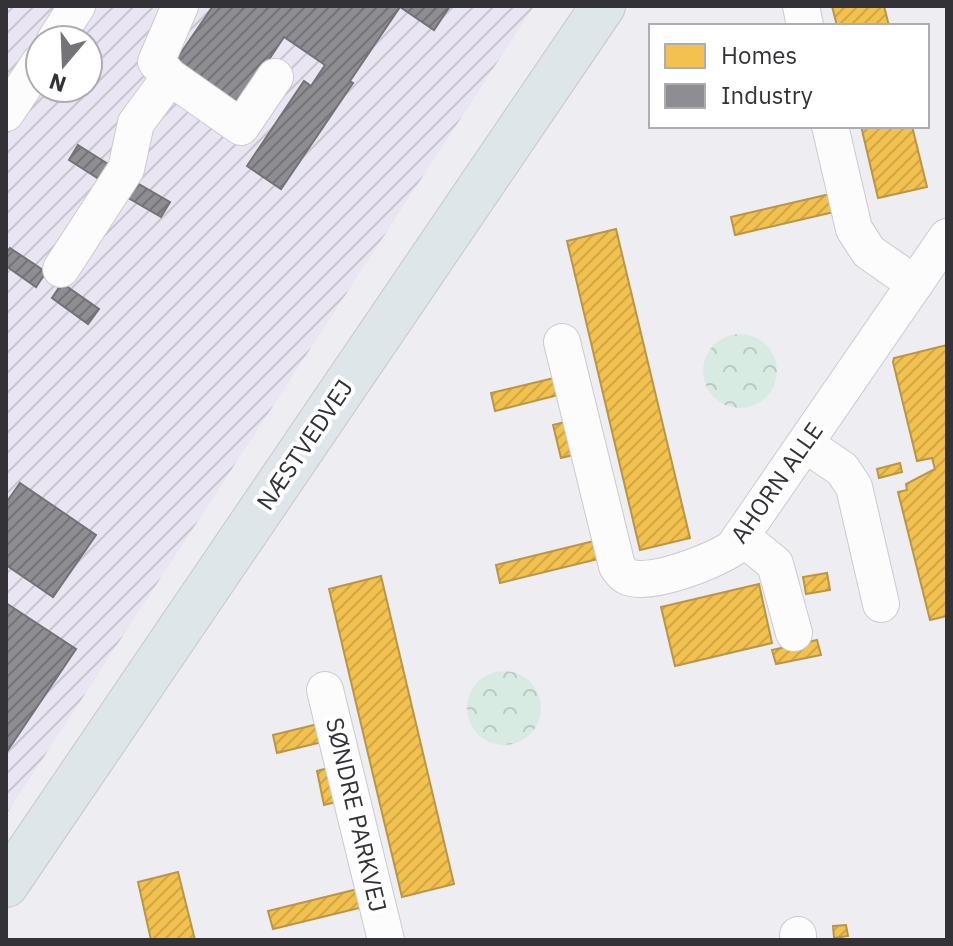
<svg xmlns="http://www.w3.org/2000/svg" width="953" height="946" font-family="'IBM Plex Sans',sans-serif">
	<style>
		.industrial { fill: url(#industrial-furrows); fill-rule: evenodd }
		.park { fill: url(#park-crowns) }
		.homes { fill: url(#homes-hatch); stroke: #b99647; stroke-width: 2 }
		.industry { fill: url(#industry-hatch); stroke: #727277; stroke-width: 2 }
		.lines { fill: none; stroke-linecap: round; stroke-linejoin: round }
		.minor-casing { stroke: #cbcbcf; stroke-width: 38 }
		.major-casing { stroke: #c8c8ca; stroke-width: 46 }
		.minor { stroke: #fcfcfd; stroke-width: 36 }
		.major { stroke: #dfe6ea; stroke-width: 44 }
		.labels { text-anchor: middle; stroke-width: 8; stroke-linejoin: round; paint-order: stroke }
		.street-label { font-size: 24px; fill: #333337; stroke: #fff }
	</style>
	<defs>
		<pattern id="industrial-furrows" width="10" height="10" patternUnits="userSpaceOnUse" patternTransform="scale(2)"><rect width="10" height="10" fill="#eae5f2"/><path d="M-1 1l2-2M0 10L10 0M9 11l2-2" fill="none" stroke="#c9c5d0"/></pattern>
		<pattern id="park-crowns" width="20" height="18" patternUnits="userSpaceOnUse" patternTransform="scale(2)"><rect width="20" height="18" fill="#d8ebe3"/><path d="M2 6a3 3 0 1 1 6 0M12 15a3 3 0 1 1 6 0" fill="none" stroke="#bacac3"/></pattern>
		<pattern id="homes-hatch" width="6" height="6" patternUnits="userSpaceOnUse" patternTransform="scale(2)"><rect width="6" height="6" fill="#f2c14e"/><path d="M-1 1l2-2M0 6l6-6M5 7l2-2" fill="none" stroke="#d0a645"/></pattern>
		<pattern id="industry-hatch" width="6" height="6" patternUnits="userSpaceOnUse" patternTransform="scale(2)"><rect width="6" height="6" fill="#8d8d92"/><path d="M-1 1l2-2M0 6l6-6M5 7l2-2" fill="none" stroke="#747478"/></pattern>
	</defs>
	<rect width="100%" height="100%" fill="#ededf2"/>
	<path class="industrial" d="M6,6H534L6,815ZM40,40H88V88H40Z"/>
	<path class="park" d="M703 371a37 37 0 1 1 74 0a37 37 0 1 1-74 0Z
		M467 708a37 37 0 1 1 74 0a37 37 0 1 1-74 0Z"/>
	<path class="homes" d="M832,6H884L889,26H837Z
		M861,126H912L927,187L878,198Z
		M830,194L834,212L735,235L731,217Z
		M616,229L690,538L640,550L567,241Z
		M947,345V616L930,620L898,492L907,490L906,484L935,469L932,458L917,461L893,362L894,358Z
		M554,378L558,395L495,411L491,393Z
		M565,422L573,455L561,458L553,425Z
		M900,463L902,472L879,478L877,469Z
		M594,541L598,559L500,583L496,565Z
		M827,573L830,590L806,594L803,577Z
		M381,576L454,884L402,897L329,589Z
		M759,584L772,643L675,666L661,607Z
		M817,640L821,655L776,664L772,650Z
		M318,724L322,742L277,753L273,735Z
		M328,768L336,802L324,805L317,771Z
		M178,872L195,940H151L138,882Z
		M358,889L363,907L273,929L268,911Z
		M846,925L848,936L834,938L833,926Z"/>
	<path class="industry" d="M213,6H450L434,30L400,7L350,81L353,83L281,189L247,166L304,81L311,86L325,65L284,37L238,106L174,63Z
		M78,145L116,169L107,184L69,160Z
		M132,180L170,202L161,217L123,195Z
		M10,248L46,272L36,287L6,266V253Z
		M62,283L99,309L88,324L52,298Z
		M20,483L96,535L53,597L6,565V503Z
		M6,603L76,649L6,753Z"/>
	<g class="lines">
		<defs>
			<path id="minor" d="M180,6L156,62L170,77L241,127L275,77
				M801,6L805,26
				M55,40L77,6
				M6,113L40,62
				M830,126L854,229L869,252L915,284
				M61,269L126,169L136,123L170,77
				M562,342L617,566C620,570 622,574 626,576C647,588 714,561 733,548L947,237
				M805,444L842,469L854,487L881,604
				M741,536L775,564L794,633
				M325,690L386,940
				M798,935V940"/>
			<path id="major" d="M6,885L603,6"/>
		</defs>
		<use href="#minor" class="minor-casing"/>
		<use href="#major" class="major-casing"/>
		<use href="#minor" class="minor"/>
		<use href="#major" class="major"/>
	</g>
	<g class="labels">
		<g class="street-label">
			<text transform="translate(305 445) rotate(-56)" y="8">NÆSTVEDVEJ</text>
			<text transform="translate(777 483) rotate(-55)" y="8">AHORN ALLE</text>
			<text transform="translate(356 815) rotate(77)" y="8">SØNDRE PARKVEJ</text>
		</g>
	</g>
	<rect width="953" height="946" fill="none" stroke="#333337" stroke-width="16"/>
	<rect x="649" y="24" width="280" height="104" fill="#ffffff" stroke="#adadaf" stroke-width="2"/>
	<rect x="665" y="44" width="40" height="24" fill="#f2c14e" stroke="#adadaf" stroke-width="2"/>
	<text x="721" y="64" font-size="24" fill="#333337">Homes</text>
	<rect x="665" y="84" width="40" height="24" fill="#8d8d92" stroke="#adadaf" stroke-width="2"/>
	<text x="721" y="104" font-size="24" fill="#333337">Industry</text>
	<g transform="translate(64 64) rotate(199)"><circle r="38" fill="#ffffff" stroke="#adadaf" stroke-width="2"/>
	<path d="M0-6L14 30L0 20L-14 30Z" fill="#747478"/>
	<text y="-12" font-size="22" font-weight="bold" text-anchor="middle" fill="#333337">N</text>
	</g>
</svg>
